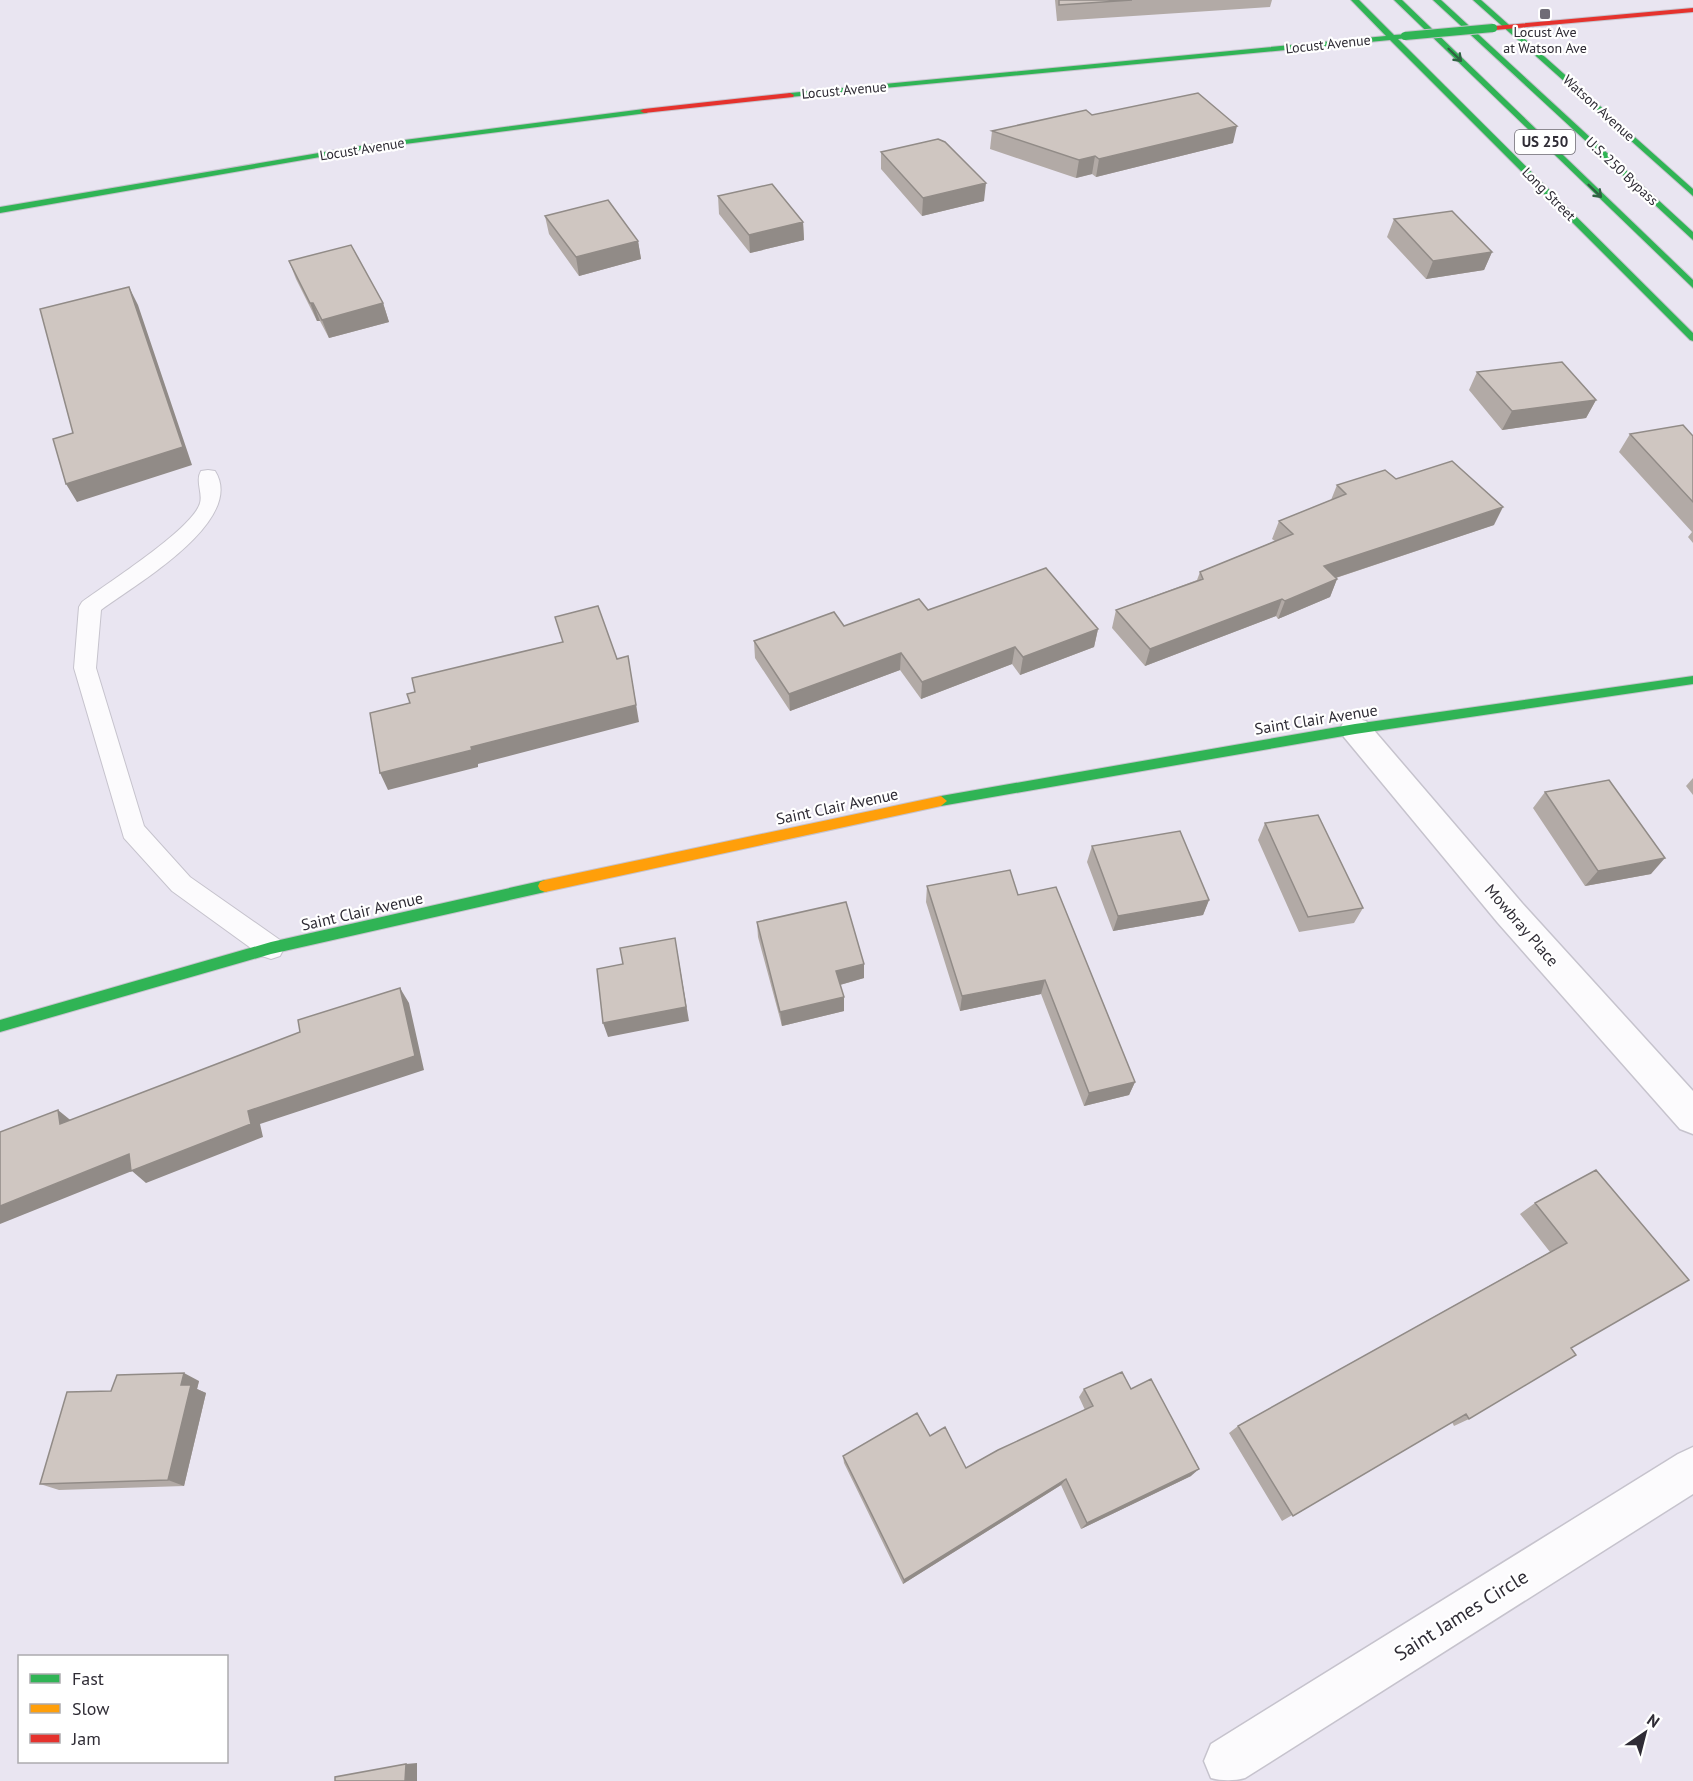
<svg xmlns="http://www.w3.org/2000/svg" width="1693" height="1781" font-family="'PT Sans',sans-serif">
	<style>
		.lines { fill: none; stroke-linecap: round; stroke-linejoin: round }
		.lane-casing { stroke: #c6c3cd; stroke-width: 2 }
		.street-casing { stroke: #c6c3cd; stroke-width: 3 }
		.fast-casing { stroke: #c6c3cd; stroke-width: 2 }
		.slow-casing { stroke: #c6c3cd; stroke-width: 2 }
		.jam-casing { stroke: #c6c3cd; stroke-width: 2 }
		.lane { fill: #fcfbfd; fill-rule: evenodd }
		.street { fill: #fcfbfd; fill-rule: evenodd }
		.fast { fill: #30b455; fill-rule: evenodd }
		.slow { fill: #ff9f0a; fill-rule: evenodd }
		.jam { fill: #e5322d; fill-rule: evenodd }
		.fast-bridge-casing { stroke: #c6c3cd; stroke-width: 10; stroke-linecap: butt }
		.fast-bridge { stroke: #30b455; stroke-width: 8 }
		.wall { fill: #b2aaa6 }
		.shaded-wall { fill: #918b87 }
		.building { fill: #cfc6c1; stroke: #918b87; stroke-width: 1.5 }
		.oneway { stroke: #2f6242 }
		.poi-dot { fill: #706d77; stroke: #fff; stroke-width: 2 }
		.labels { text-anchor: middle; stroke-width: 4.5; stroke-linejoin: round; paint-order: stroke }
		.far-poi-label { font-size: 14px; fill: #2f2c35; stroke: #fff }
		.far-street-label { font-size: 14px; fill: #2f2c35; stroke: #fff }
		.shield { fill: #fff; stroke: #6d6b72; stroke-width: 1.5 }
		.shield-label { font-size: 15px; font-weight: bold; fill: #2f2c35 }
		.street-label { font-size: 16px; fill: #2f2c35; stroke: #fff }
		.near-street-label { font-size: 20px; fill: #2f2c35; stroke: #fff }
	</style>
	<rect width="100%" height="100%" fill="#e9e5f1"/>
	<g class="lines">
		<defs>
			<path id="lane" d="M208,470L215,471C247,521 133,586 101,610L96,668L144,826L190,877L280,940L284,948L280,956L271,959L262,956L172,891L124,838L74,668L79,607L82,602C106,584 193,529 200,503C203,493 195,481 201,471Z"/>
			<path id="street" d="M1355,718L1366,721L1522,903L1693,1091V1134L1680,1129L1498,923L1344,737L1340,729L1344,721Z
				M1693,1447V1494L1245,1778C1234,1781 1222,1781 1211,1778L1204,1761L1211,1744L1678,1454Z"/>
			<path id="fast" d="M1351,0H1359L1394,35L1408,34V38L1398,39L1693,333V341L1690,340L1390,40L790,97L786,95L790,93L1386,36Z
				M1394,0H1402L1693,280V288Z
				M1433,0H1441L1693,232V240Z
				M1473,0H1481L1693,189V196Z
				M644,109L648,111L647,113L366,149L0,213V207L366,145Z
				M1693,676V684L1355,734L941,806L935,801L941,796L1355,724Z
				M545,880L550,882L552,886L550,890L545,892L271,954L0,1032V1020L271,942Z"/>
			<path id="slow" d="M941,796L947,801L941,806L545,892L540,890L538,886L540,882L545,880Z"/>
			<path id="jam" d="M1693,8V12L1495,30L1491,28L1495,26Z
				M790,93L794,95L793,97L644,113L640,111L644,109Z"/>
		</defs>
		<use href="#lane" class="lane-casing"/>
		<use href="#street" class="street-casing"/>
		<use href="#fast" class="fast-casing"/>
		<use href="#slow" class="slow-casing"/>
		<use href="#jam" class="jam-casing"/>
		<use href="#lane" class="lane"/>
		<use href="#street" class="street"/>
		<use href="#fast" class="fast"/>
		<use href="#slow" class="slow"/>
		<use href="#jam" class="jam"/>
		<defs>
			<path id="fast-bridge" d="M1405,36L1493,28"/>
		</defs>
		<use href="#fast-bridge" class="fast-bridge-casing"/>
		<use href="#fast-bridge" class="fast-bridge"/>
	</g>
	<path class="wall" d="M1055,0H1272L1270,7L1057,21Z
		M1092,115L1233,143L1096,177L1092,174L1076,178L990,149L992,131Z
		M881,152L984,201L922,216L881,169Z
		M718,196L803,222L804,240L750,253L719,214Z
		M545,216L638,241L641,259L579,276L549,234Z
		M1394,219L1492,252L1484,270L1426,279L1387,237Z
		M289,261L383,303L389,322L329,338L320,321H317L296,279Z
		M1477,372L1596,400L1586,418L1502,430L1469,390Z
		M1630,434L1693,436V543L1688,537L1692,532L1619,452Z
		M1396,479L1494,525L1336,578L1337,579L1330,597L1278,619L1276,616L1145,666L1112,628L1116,610L1197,580L1200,572L1275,541L1272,539L1279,521L1331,500L1337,485Z
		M928,610L1098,629L1094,647L1020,675L1012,664L921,699L900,670L790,711L755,658L754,641L844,626Z
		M1693,778V795L1686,786Z
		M1545,792L1651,874L1585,886L1533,808Z
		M1265,823L1363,908L1354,923L1299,932L1258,840Z
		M1092,846L1209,900L1203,915L1113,931L1087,862Z
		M927,886L1018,895L1135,1082L1129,1095L1084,1106L1041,994L960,1011L926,902Z
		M757,922L864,964V978L840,985L844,1011L782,1026L758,937Z
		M1596,1170L1571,1348L1469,1419L1454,1426L1452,1422L1282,1521L1229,1433L1238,1426L1550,1252L1520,1214L1535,1203Z
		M199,1381L197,1389L206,1393L184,1486L59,1490L40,1484L111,1391Z
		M1084,1389H1131L1191,1476L1081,1529L1061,1485L903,1584L844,1463L843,1456L930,1436L966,1468L1085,1410L1079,1397Z"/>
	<path class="shaded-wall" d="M1237,126L1233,143L1096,177L1099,159Z
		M1095,156L1092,174L1076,178L1079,160Z
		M986,183L984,201L922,216L923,198Z
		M803,222L804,240L750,253L749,235Z
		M638,241L641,259L579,276L576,257Z
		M1492,252L1484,270L1426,279L1433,261Z
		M129,287L138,305L192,465L77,502L66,484Z
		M310,303H313L320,321H317Z
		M383,303L389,322L329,338L322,320Z
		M1596,400L1586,418L1502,430L1512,411Z
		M1503,507L1494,525L1317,584L1324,566Z
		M1337,579L1330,597L1278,619L1285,601Z
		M1282,599L1276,616L1145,666L1150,649Z
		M1098,629L1094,647L1020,675L1023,657Z
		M1015,647L1012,664L921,699L922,682Z
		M901,653L900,670L790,711L789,694Z
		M628,656L639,722L478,764V767L388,790L380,773L471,747Z
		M1665,858L1651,874L1585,886L1598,871Z
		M1209,900L1203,915L1113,931L1118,916Z
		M675,938L689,1021L608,1037L603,1023Z
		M864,964V978L836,986V971Z
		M1045,980L1041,994L960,1011L962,996Z
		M400,988L409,1003L424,1070L260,1124L263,1137L146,1183L132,1171L0,1224V1206L129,1154L248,1111Z
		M844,997V1011L782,1026L780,1012Z
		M1135,1082L1129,1095L1084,1106L1089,1093Z
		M58,1110L74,1123L60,1124Z
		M184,1373L199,1381L197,1389L206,1393L184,1486L168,1480L181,1385Z
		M1199,1469L1191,1476L1081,1529L1087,1523Z
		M1066,1479L1061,1485L903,1584L904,1580Z
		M417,1763V1781H405L406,1764Z"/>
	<path class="building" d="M1059,0H1132L1059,5Z
		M1198,93L1237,126L1099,159L1095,156L1079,160L992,131L1086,110L1092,115Z
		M938,139L945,142L986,183L923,198L881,152Z
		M772,184L803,222L749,235L718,196Z
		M608,200L638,241L576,257L545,216Z
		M1452,211L1492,252L1433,261L1394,219Z
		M351,245L383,303L322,320L313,303H310L289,261Z
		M129,287L183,447L66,484L53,439L73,433L40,309Z
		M1562,362L1596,400L1512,411L1477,372Z
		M1683,425L1693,436V502L1630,434Z
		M1452,461L1503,507L1324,566L1337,579L1285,601L1282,599L1150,649L1116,610L1203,579L1200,572L1293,534L1279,521L1346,494L1337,485L1385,470L1396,479Z
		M1046,568L1098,629L1023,657L1015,647L922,682L901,653L789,694L754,641L834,612L844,626L919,599L928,610Z
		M598,606L617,659L628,656L636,705L471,747L472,750L380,773L370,713L410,703L407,694L415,692L412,678L563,642L555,617Z
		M1609,780L1665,858L1598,871L1545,792Z
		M1318,815L1363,908L1308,917L1265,823Z
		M1180,831L1209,900L1118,916L1092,846Z
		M1010,870L1018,895L1056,887L1135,1082L1089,1093L1045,980L962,996L927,886Z
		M846,902L864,964L836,971L844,997L780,1012L757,922Z
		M675,938L686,1007L603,1023L597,969L623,964L620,948Z
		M400,988L415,1056L248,1111L251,1124L131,1171L129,1154L0,1206V1132L58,1110L60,1124L300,1032L298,1020Z
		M1596,1170L1689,1280L1571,1348L1576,1355L1469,1419L1466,1414L1293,1516L1238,1426L1567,1243L1535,1203Z
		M1122,1372L1131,1389L1151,1379L1199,1469L1087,1523L1066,1479L904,1580L843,1456L917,1413L930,1436L945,1427L966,1468L998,1450L1093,1406L1084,1389Z
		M184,1373L181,1385H191L168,1480L40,1484L67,1392L111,1391L117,1375Z
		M406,1764L405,1781H335V1777Z"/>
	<defs><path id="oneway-shaft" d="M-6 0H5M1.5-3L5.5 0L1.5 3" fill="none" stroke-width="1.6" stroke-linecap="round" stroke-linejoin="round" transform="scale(1.5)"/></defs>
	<g class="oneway">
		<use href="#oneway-shaft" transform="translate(1455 55) rotate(44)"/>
		<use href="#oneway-shaft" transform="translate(1595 191) rotate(44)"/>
	</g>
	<rect class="poi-dot" x="1539" y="8" width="12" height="12" rx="3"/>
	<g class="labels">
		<g class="far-poi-label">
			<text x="1545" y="37">Locust Ave<tspan x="1545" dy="16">at Watson Ave</tspan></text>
		</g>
		<g class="far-street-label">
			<text transform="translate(1328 44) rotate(-6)" y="5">Locust Avenue</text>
			<text transform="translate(844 90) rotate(-5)" y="5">Locust Avenue</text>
			<text transform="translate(1599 108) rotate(42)" y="5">Watson Avenue</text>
			<text transform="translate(362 149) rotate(-9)" y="5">Locust Avenue</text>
			<text transform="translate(1622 171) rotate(43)" y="5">U.S. 250 Bypass</text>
			<text transform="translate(1549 194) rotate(45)" y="5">Long Street</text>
		</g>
		<rect class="shield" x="1515" y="130" width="60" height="24" rx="4.5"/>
		<g class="shield-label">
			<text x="1545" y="147">US 250</text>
		</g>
		<g class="street-label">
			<text transform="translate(1316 719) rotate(-9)" y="6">Saint Clair Avenue</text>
			<text transform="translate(837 806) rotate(-12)" y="6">Saint Clair Avenue</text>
			<text transform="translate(362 911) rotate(-13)" y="6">Saint Clair Avenue</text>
			<text transform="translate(1522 925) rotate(49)" y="6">Mowbray Place</text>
		</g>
		<g class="near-street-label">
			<text transform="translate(1461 1615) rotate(-32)" y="7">Saint James Circle</text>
		</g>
	</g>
	<rect x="18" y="1655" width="210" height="108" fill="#ffffff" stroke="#acabae" stroke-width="1.5"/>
	<rect x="30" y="1674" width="30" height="9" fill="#30b455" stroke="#acabae" stroke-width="1.5"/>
	<text x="72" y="1685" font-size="18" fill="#2f2c35">Fast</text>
	<rect x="30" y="1704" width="30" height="9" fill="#ff9f0a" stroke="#acabae" stroke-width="1.5"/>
	<text x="72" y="1715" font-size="18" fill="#2f2c35">Slow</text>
	<rect x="30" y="1734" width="30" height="9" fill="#e5322d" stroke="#acabae" stroke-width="1.5"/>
	<text x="72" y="1745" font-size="18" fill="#2f2c35">Jam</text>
	<g transform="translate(1645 1733) rotate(35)" stroke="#ffffff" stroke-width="4.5" paint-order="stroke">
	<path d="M0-4.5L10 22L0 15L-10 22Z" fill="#2f2c35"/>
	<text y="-9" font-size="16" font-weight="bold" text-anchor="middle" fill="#2f2c35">N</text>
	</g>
</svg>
